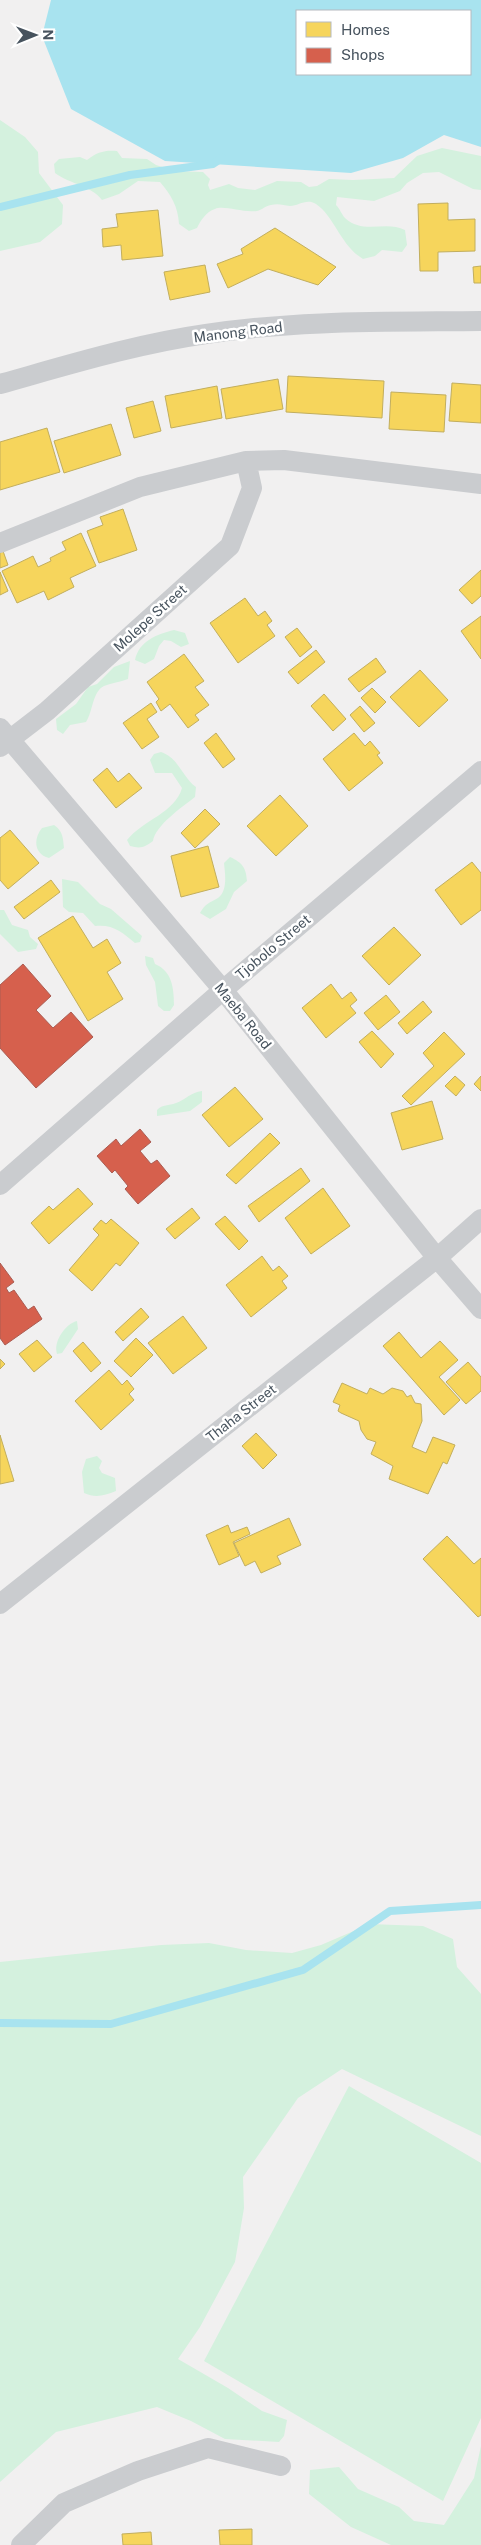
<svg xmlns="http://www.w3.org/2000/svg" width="481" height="2545" font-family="'Public Sans',sans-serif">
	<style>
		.green { fill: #d4f1de }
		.water { fill: #a8e3ef; fill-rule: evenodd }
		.homes { fill: #f6d55c; stroke: #c2ae5d }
		.shops { fill: #d6604d; stroke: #ab5c52 }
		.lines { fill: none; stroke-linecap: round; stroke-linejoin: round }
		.stream { stroke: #a8e3ef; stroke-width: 8 }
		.minor { stroke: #cacccf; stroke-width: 20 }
		.labels { text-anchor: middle; stroke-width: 5; stroke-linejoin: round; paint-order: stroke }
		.street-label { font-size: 14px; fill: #47535e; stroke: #fff }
	</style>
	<rect width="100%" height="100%" fill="#f1f0f0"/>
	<path class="green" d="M0,120L25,137L38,152L39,173L63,205L62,224L40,242L0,251Z
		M442,148L481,156V190L473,189L439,172L423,173L407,183L400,191L374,201L337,197L336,205C340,209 342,215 345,218C363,235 386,220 405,230L407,245L402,252L382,250L375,256L363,259C340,245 335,217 316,204C306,198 299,206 290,206C283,205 278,203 271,205C265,206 262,210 257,211C242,213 224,205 215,209C206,212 201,220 197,228L189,231L179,224C178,206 171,195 160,182L138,181L119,194L102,200C92,186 70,184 55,173L54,164L59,159L80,157L87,160C97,152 105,150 117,151L122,158L147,159L156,165L175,171L203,172L210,179L208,185L210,190L229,184L238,188L255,190L277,181L301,182L309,187L317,186L329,179L353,180L394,178L417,156Z
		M174,630L185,633L189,644L181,647L171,641L164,640L159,646L154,659L145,664L135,660C139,641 157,634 174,630Z
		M130,661L128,679C120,682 112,683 104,686C92,692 93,712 86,722L70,725L63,734L57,730L56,719L76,704L88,687L97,684L114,667Z
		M161,752C179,758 182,777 196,787L195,797C182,807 155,826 153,841C145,847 141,849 130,846L127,840C143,820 175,813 182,788L172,773H155L150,760L154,754Z
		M54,825C63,831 63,838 64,848L49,858C34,854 33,839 42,828Z
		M230,857C243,863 246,868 247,881L234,892L226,909L210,919L200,913C205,904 209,903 218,898C228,890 225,874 224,863Z
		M62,879L78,882L100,904L111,909L142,936L140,942L135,943C122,932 113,924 95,926L83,913L69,912L63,907Z
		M0,910H4L12,925L28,930L30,937L38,944L36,949L18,952L0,934Z
		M145,956L153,958L155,964C172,971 174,988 174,1005L170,1011H164L158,1006L155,982L146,965Z
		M202,1091V1102L190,1111L157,1116V1110C163,1104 168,1106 176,1103C185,1100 191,1092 202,1091Z
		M77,1321L78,1329L62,1353L57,1354C53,1342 65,1324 77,1321Z
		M97,1456L102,1461L99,1468L102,1473L115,1478L116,1491C104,1496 95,1498 84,1493L82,1472L86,1459Z
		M370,1924L423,1926L453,1939L457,1967L481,1994V2136L342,2069L298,2098L243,2177L244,2208L235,2262L200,2327L178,2359L228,2388L262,2411L287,2420L284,2436L279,2442L225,2439L191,2421L157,2407L56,2432L0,2482V1962L161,1945L209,1943L246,1950L292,1953L321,1945Z
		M349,2086L481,2163V2418L443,2501L204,2361Z
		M481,2446V2545H391L351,2527L309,2494L310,2470L339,2467L358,2489L399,2507L414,2521L444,2525L474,2478Z"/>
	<path class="water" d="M51,0H481V147L444,135L403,158L351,173L165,161L71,109L42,36ZM297,11H470V74H297Z"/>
	<path class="homes" d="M448,203V220L475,219V251L438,252V271H420L418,204Z
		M158,210L163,256L122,260L121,245L103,247L102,229L118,227L116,214Z
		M275,228L336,267L318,285L268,269L228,288L217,264L243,254L241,249Z
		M205,265L210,292L170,300L164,272Z
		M481,266V283H474L473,267Z
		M288,376L384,381L382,418L286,412Z
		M278,379L283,409L226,419L221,389Z
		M452,383L481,385V423L449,421Z
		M217,386L222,418L171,428L165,396Z
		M391,392L446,395L444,432L389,429Z
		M153,401L161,431L134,438L126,408Z
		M111,424L121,455L64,473L54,441Z
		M47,428L60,472L0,490V442Z
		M123,509L137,550L99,563L87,531L103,525L100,517Z
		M81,533L96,566L70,578L74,587L48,600L44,591L17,603L2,571L33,556L38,567L51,561L50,558L66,550L62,542Z
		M3,551L8,565L0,568V552Z
		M481,570V596L472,604L459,590Z
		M0,572L8,591L0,595Z
		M245,598L258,616L265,611L272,621L267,625L275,636L238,663L210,623Z
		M481,616V659L461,631Z
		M297,628L312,647L300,657L285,637Z
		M316,650L325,662L298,684L288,672Z
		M184,654L204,681L195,687L209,705L195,715L199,720L188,728L170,704L161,711L156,702L159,699L147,682Z
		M376,658L386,672L359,692L348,679Z
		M420,670L448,700L419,727L390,697Z
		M372,688L386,702L375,713L361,698Z
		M324,694L346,719L333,731L311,706Z
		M151,703L157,712L147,719L159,737L142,749L123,723Z
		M360,706L375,723L364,732L350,715Z
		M216,733L235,759L223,768L204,743Z
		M354,733L365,746L370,741L380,753L377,755L383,763L349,791L323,759Z
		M107,768L118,782L129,773L142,788L116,808L93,780Z
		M280,795L308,826L276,856L247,826Z
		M205,809L220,824L195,848L181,833Z
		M10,830L39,863L8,889L0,880V838Z
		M208,846L219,887L181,897L171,856Z
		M472,862L481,873V910L461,925L435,890Z
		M51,880L60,892L24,919L14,907Z
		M73,916L93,948L107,939L121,963L107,972L123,999L88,1021L38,938Z
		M394,927L421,955L389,985L362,956Z
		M331,984L342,999L351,992L357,1000L350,1006L356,1013L326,1038L302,1008Z
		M386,995L400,1012L378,1030L364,1013Z
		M423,1001L432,1012L407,1034L398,1023Z
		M372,1031L394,1054L381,1068L359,1042Z
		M444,1032L465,1054L411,1105L402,1096L434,1066L423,1053Z
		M455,1076L465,1085L456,1096L445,1086Z
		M481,1076V1091L474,1084Z
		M235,1087L263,1119L229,1147L202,1115Z
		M432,1101L443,1139L402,1150L391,1113Z
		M270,1133L280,1143L236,1184L226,1175Z
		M301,1168L310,1181L259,1222L248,1206Z
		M78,1188L93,1204L49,1244L31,1223L49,1206L53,1210Z
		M323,1188L350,1226L311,1254L285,1218Z
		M192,1208L200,1218L175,1239L166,1229Z
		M225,1216L248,1241L239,1250L215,1224Z
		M111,1219L139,1243L120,1266L116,1263L92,1291L69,1270L99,1235L93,1229L101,1220L106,1224Z
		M262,1256L273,1271L279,1266L288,1276L282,1281L287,1288L251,1317L226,1285Z
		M141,1308L149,1317L123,1341L115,1332Z
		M183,1316L207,1348L173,1374L148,1343Z
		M399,1332L421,1358L440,1341L458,1360L439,1377L460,1400L444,1415L383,1346Z
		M136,1338L153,1355L131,1377L114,1361Z
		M37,1340L52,1357L34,1372L19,1354Z
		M83,1342L101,1363L91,1372L73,1351Z
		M0,1359L5,1364L0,1369Z
		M468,1362L481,1377V1391L466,1404L446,1382Z
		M109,1370L122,1385L127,1380L134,1389L129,1394L134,1400L101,1430L75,1401Z
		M342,1383L367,1394L370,1388L383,1394L392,1388L403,1391L407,1397L411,1395L415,1403L421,1404L422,1421L412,1447L426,1453L433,1437L455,1445L447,1464L443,1462L428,1494L389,1479L393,1466L371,1454L376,1442L367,1439L361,1430L359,1421L341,1413L338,1411L340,1405L333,1402Z
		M256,1433L277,1455L263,1469L242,1446Z
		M0,1435L14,1481L0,1484Z
		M289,1518L301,1545L277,1556L281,1564L261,1573L255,1561L245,1566L234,1543Z
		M228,1525L231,1533L247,1527L250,1534L233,1542L239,1556L219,1565L206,1535Z
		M447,1536L474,1564L481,1558V1615L478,1617L423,1559Z
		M252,2529V2545H220L219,2530Z
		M151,2532L152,2545H123L122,2534Z"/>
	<path class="shops" d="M23,964L51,996L36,1010L53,1028L71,1012L93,1037L36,1088L0,1048V985Z
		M140,1129L151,1142L140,1151L151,1164L157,1160L170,1176L138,1204L125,1189L128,1186L115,1170L112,1173L97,1156L116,1139L121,1146Z
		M0,1263L14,1282L6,1288L9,1293L14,1290L28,1310L34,1306L42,1319L5,1345L0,1338Z"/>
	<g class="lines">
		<path class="stream" d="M0,207L130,175L213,164L222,158
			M0,2023L111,2024L303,1970L390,1911L481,1905"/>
		<path class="minor" d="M0,384C68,365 136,344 206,334C297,320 389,322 481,321
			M0,543L140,487L246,461L284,460L481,484
			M0,728L223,990L437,1258L481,1309
			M0,747L47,711L230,546L252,488L246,461
			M0,1185L223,990L481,771
			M0,1604L437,1258L481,1219
			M21,2545L64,2503L138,2471L208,2448L281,2466"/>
	</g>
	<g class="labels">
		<g class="street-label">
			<text transform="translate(238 332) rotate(-7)" y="5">Manong Road</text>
			<text transform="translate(150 618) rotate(-42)" y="5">Molepe Street</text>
			<text transform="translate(273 947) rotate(-40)" y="5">Tjobolo Street</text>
			<text transform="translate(243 1016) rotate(51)" y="5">Maeba Road</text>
			<text transform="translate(241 1413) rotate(-38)" y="5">Thaha Street</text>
		</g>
	</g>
	<rect x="296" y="10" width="175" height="65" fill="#ffffff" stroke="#b5babf"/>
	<rect x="306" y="22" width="25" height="15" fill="#f6d55c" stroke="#b5babf"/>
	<text x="341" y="35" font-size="15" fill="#47535e">Homes</text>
	<rect x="306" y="48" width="25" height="15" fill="#d6604d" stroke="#b5babf"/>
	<text x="341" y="60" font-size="15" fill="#47535e">Shops</text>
	<g transform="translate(35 35) rotate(89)" stroke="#ffffff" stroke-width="4" paint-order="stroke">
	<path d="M0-4L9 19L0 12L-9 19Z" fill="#47535e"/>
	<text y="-8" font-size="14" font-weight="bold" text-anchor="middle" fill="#47535e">N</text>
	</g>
</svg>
